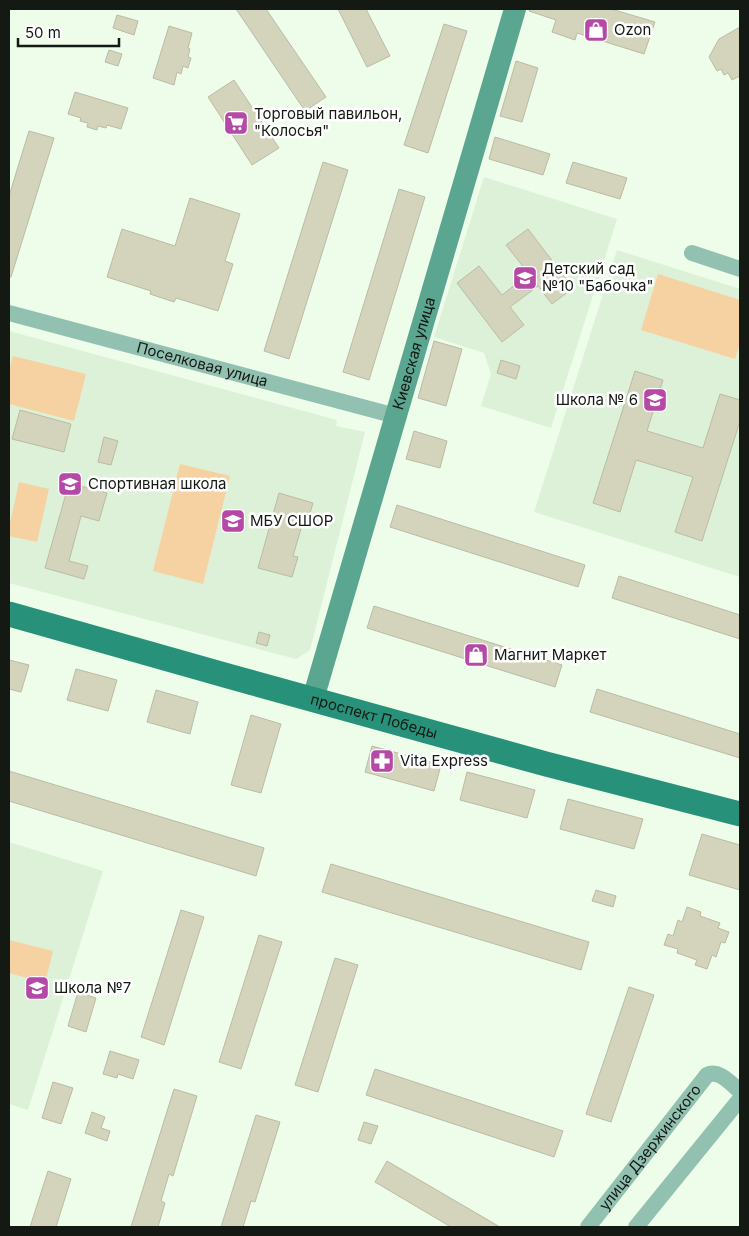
<svg xmlns="http://www.w3.org/2000/svg" width="749" height="1236" font-family="Inter,sans-serif">
	<style>
		.built { fill: #dcf1d7 }
		.green { fill: #f6d1a1 }
		.building { fill: #d4d4bd; stroke: #bbbba5 }
		.lines { fill: none; stroke-linecap: round; stroke-linejoin: round }
		.minor { stroke: #92c1b2; stroke-width: 16 }
		.secondary { stroke: #5ba691; stroke-width: 22 }
		.primary { stroke: #279279; stroke-width: 25 }
		.labels { text-anchor: middle; stroke-width: 5; stroke-linejoin: round; paint-order: stroke }
		.poi-label { font-size: 15px; fill: #141913; stroke: #fff; text-anchor: start }
		.street-label { font-size: 15px; fill: #141913; stroke: #fff }
	</style>
	<rect width="100%" height="100%" fill="#edfde9"/>
	<path class="built" d="M484,177L617,219L551,428L481,406L491,374L484,353L434,337Z
		M617,250L740,289V577L534,512Z
		M9,331L337,420L336,426L365,432L310,650L296,659L9,583Z
		M9,842L103,871L28,1110L9,1104Z"/>
	<path class="green" d="M658,274L740,300V343L735,359L641,330Z
		M13,356L86,374L74,421L9,404V370Z
		M180,464L230,476L203,584L153,571Z
		M19,482L49,489L37,542L9,536V528Z
		M9,940L53,951L45,983L9,973Z"/>
	<path class="building" d="M236,9H266L326,97L305,111Z
		M338,9H366L390,56L367,67Z
		M530,9H611L655,22L644,54L577,33L575,40L552,32L556,20L529,11Z
		M117,15L138,21L134,35L113,28Z
		M444,24L467,31L428,153L404,145Z
		M169,26L192,33L188,48L190,49L188,57L191,58L188,68L183,66L181,74L177,72L174,85L153,78Z
		M740,27V76L732,80L728,73L724,75L721,69L717,71L709,57L719,39Z
		M109,50L122,54L118,66L105,62Z
		M516,61L538,68L522,122L500,116Z
		M234,80L279,148L252,165L208,97Z
		M75,92L128,108L121,129L107,125L106,128L98,126L97,130L87,127L88,123L80,121L81,118L68,114Z
		M29,131L54,138L11,277H9V196Z
		M495,137L550,154L543,175L489,159Z
		M323,162L348,170L289,359L264,351Z
		M573,162L627,178L620,199L566,183Z
		M399,189L425,197L369,380L343,372Z
		M190,198L240,214L225,261L233,264L218,311L176,298L174,302L150,294L151,291L107,277L122,229L175,246Z
		M528,229L573,288L552,304L538,286L510,307L524,325L502,342L457,283L479,266L502,295L529,274L506,245Z
		M434,341L462,349L446,406L418,398Z
		M501,360L520,366L516,379L497,373Z
		M635,371L663,380L647,431L703,448L720,394L740,400V421L702,541L675,532L693,477L636,460L620,512L593,503Z
		M20,410L71,424L64,452L12,439Z
		M414,431L447,441L440,468L406,459Z
		M104,437L118,441L111,465L98,462Z
		M69,483L107,493L99,521L81,516L69,561L88,566L84,579L45,568Z
		M279,493L313,503L307,523L303,522L293,556L298,557L292,577L258,568Z
		M397,505L585,565L578,587L390,527Z
		M619,576L740,615V639L612,598Z
		M374,606L562,665L555,687L367,628Z
		M259,632L270,635L267,646L256,643Z
		M9,660L29,665L21,692L9,689Z
		M76,669L117,680L108,711L67,700Z
		M597,689L740,734V758L590,712Z
		M156,690L198,702L190,734L147,722Z
		M251,715L281,724L261,793L231,785Z
		M372,746L441,765L434,791L365,772Z
		M9,771L264,848L256,876L9,801Z
		M467,772L535,790L527,818L460,800Z
		M568,799L643,819L634,849L560,829Z
		M702,834L740,845V890L689,875Z
		M331,864L589,942L581,970L322,892Z
		M596,890L616,896L613,907L592,901Z
		M687,907L701,912L700,916L720,923L718,928L729,932L725,943L721,942L716,957L712,955L707,969L695,965L697,960L677,953L678,949L664,945L668,934L673,936L678,920L682,922Z
		M181,910L204,917L164,1045L141,1037Z
		M259,935L282,942L241,1069L219,1062Z
		M335,958L358,965L318,1092L295,1085Z
		M629,987L654,995L611,1122L586,1114Z
		M78,992L96,998L86,1032L68,1026Z
		M110,1051L139,1060L133,1079L118,1074L117,1078L103,1074Z
		M375,1069L563,1131L554,1157L366,1095Z
		M53,1082L73,1088L61,1124L42,1118Z
		M174,1089L197,1096L173,1176L169,1174L161,1201L165,1203L158,1227H131Z
		M92,1112L105,1117L101,1128L110,1131L107,1141L85,1133Z
		M256,1115L280,1122L255,1202L251,1201L243,1227H221Z
		M364,1122L378,1126L371,1144L358,1140Z
		M387,1161L500,1227H451L375,1182Z
		M48,1171L71,1179L56,1227H30Z"/>
	<g class="lines">
		<g class="minor">
			<path d="M692,253L740,269"/>
			<path id="s1" d="M9,313L396,416"/>
			<path id="s2" d="M588,1227L707,1075C719,1069 731,1084 740,1091"/>
			<path d="M636,1227L740,1099"/>
		</g>
		<path class="secondary" id="s3" d="M313,699L515,9"/>
		<path class="primary" id="s4" d="M9,614L228,676L546,764L740,814"/>
	</g>
	<defs>
		<symbol id="shop-square" viewBox="-11 -11 22 22"><rect x="-9" y="-9" width="18" height="18" rx="4" fill="#b648a6" stroke="#fff"/><path d="M-5-2.5h2.3a2.7 3.5 0 0 1 5.4 0H5L5.5 6h-11ZM-1.5-2.5h3a1.5 2.3 0 0 0-3 0Z" fill="#fff"/></symbol>
		<symbol id="supermarket-square" viewBox="-11 -11 22 22"><rect x="-9" y="-9" width="18" height="18" rx="4" fill="#b648a6" stroke="#fff"/><path d="M-6-5.5h2.5l.6 2H6L4.5 2H-2.5L-4.4-4H-6ZM-1.5 3.2a1.3 1.3 0 1 0 .1 0ZM3 3.2a1.3 1.3 0 1 0 .1 0Z" fill="#fff"/></symbol>
		<symbol id="school-square" viewBox="-11 -11 22 22"><rect x="-9" y="-9" width="18" height="18" rx="4" fill="#b648a6" stroke="#fff"/><path d="M0-5L7-2L0 1L-7-2ZM-4 1L0 2.5L4 1V4Q0 6-4 4Z" fill="#fff"/></symbol>
		<symbol id="pharmacy-square" viewBox="-11 -11 22 22"><rect x="-9" y="-9" width="18" height="18" rx="4" fill="#b648a6" stroke="#fff"/><path d="M-2-6h4v4h4v4h-4v4h-4v-4h-4v-4h4Z" fill="#fff"/></symbol>
	</defs>
	<g fill-rule="evenodd">
		<use href="#shop-square" x="582" y="16" width="28" height="28"/>
		<use href="#supermarket-square" x="222" y="109" width="28" height="28"/>
		<use href="#school-square" x="511" y="264" width="28" height="28"/>
		<use href="#school-square" x="641" y="386" width="28" height="28"/>
		<use href="#school-square" x="56" y="470" width="28" height="28"/>
		<use href="#school-square" x="219" y="507" width="28" height="28"/>
		<use href="#shop-square" x="462" y="641" width="28" height="28"/>
		<use href="#pharmacy-square" x="368" y="747" width="28" height="28"/>
		<use href="#school-square" x="23" y="974" width="28" height="28"/>
	</g>
	<g class="labels">
		<g class="poi-label">
			<text x="614" y="35">Ozon</text>
			<text x="254" y="119">Торговый павильон,<tspan x="254" dy="17">"Колосья"</tspan></text>
			<text x="542" y="274">Детский сад<tspan x="542" dy="17">№10 "Бабочка"</tspan></text>
			<text x="638" y="405" text-anchor="end">Школа № 6</text>
			<text x="88" y="489">Спортивная школа</text>
			<text x="250" y="526">МБУ СШОР</text>
			<text x="494" y="660">Магнит Маркет</text>
			<text x="400" y="766">Vita Express</text>
			<text x="54" y="993">Школа №7</text>
		</g>
		<g class="street-label">
			<text dy="5" stroke="none"><textPath href="#s3" startOffset="360">Киевская улица</textPath></text>
			<text dy="5" stroke="none"><textPath href="#s1" startOffset="200">Поселковая улица</textPath></text>
			<text dy="5" stroke="none"><textPath href="#s4" startOffset="379">проспект Победы</textPath></text>
			<text dy="5" stroke="none"><textPath href="#s2" startOffset="101">улица Дзержинского</textPath></text>
		</g>
	</g>
	<rect width="749" height="1236" fill="none" stroke="#141913" stroke-width="20"/>
	<path d="M18 38v8h101v-8" fill="none" stroke="#141913" stroke-width="2.5"/>
	<text x="25" y="38" font-size="15" fill="#141913" stroke="#ffffff" stroke-width="4" paint-order="stroke">50 m</text>
</svg>
